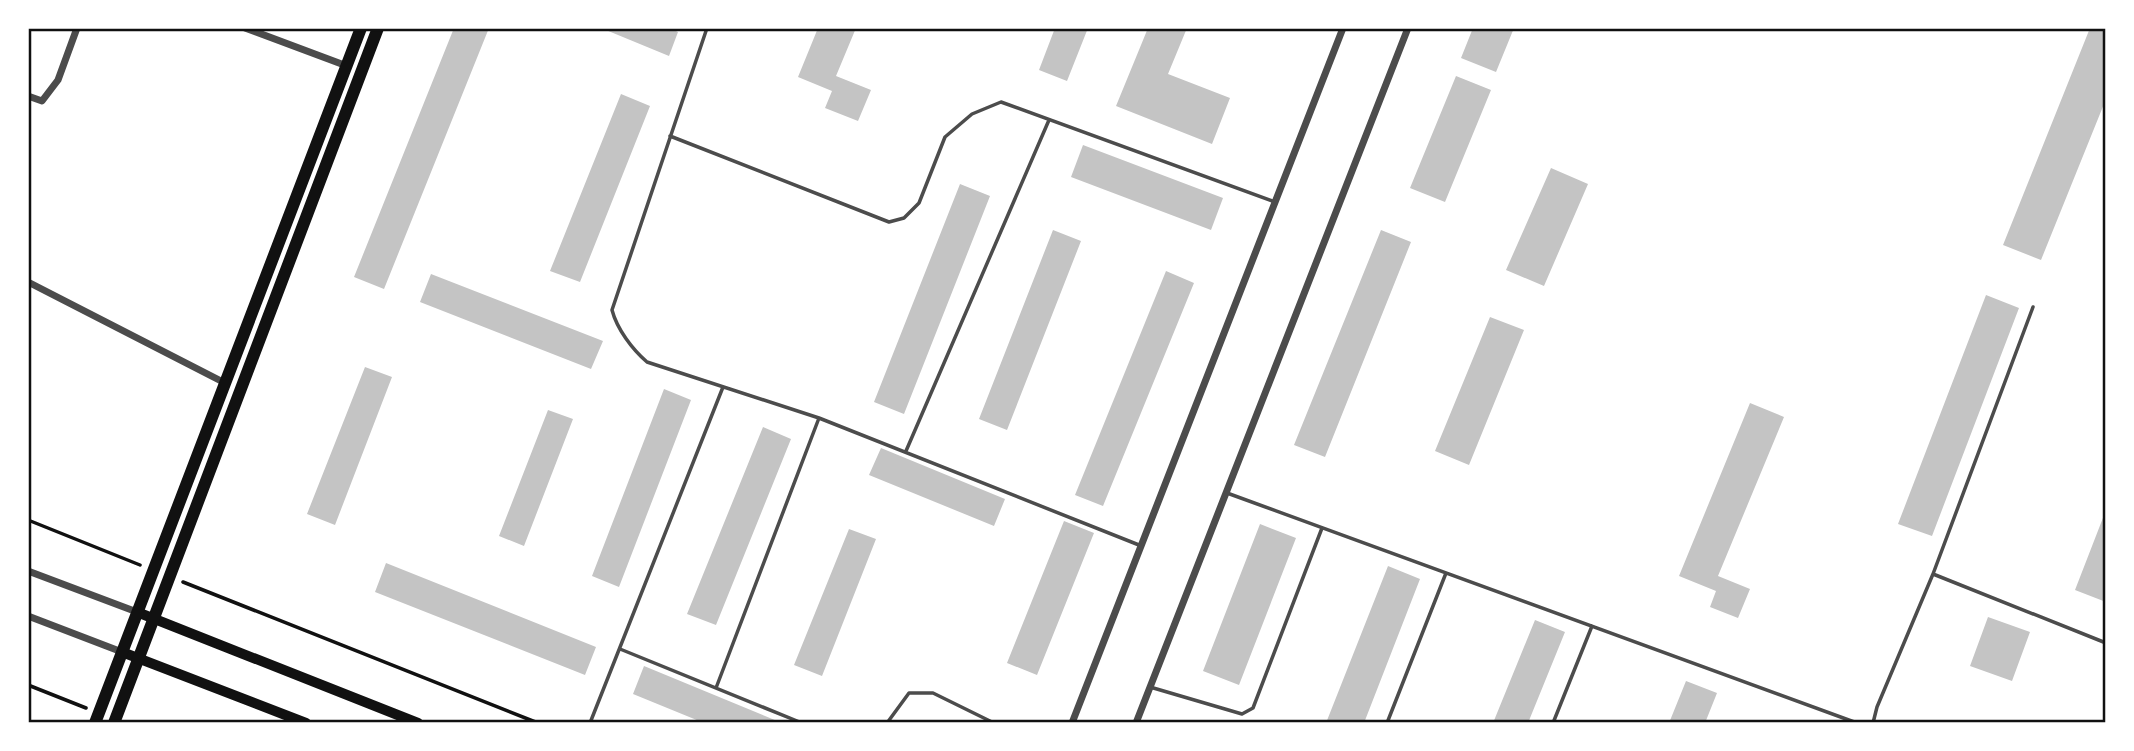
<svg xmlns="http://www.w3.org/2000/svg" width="2134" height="751" font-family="Bitter,serif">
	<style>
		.building { fill: #c4c4c4 }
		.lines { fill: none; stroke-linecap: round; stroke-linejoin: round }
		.path { stroke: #111; stroke-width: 3.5 }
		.service { stroke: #4c4c4c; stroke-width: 3.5 }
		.minor { stroke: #4c4c4c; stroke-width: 7 }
		.secondary { stroke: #111; stroke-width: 10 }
		.trunk { stroke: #111; stroke-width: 12 }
		.neatline { fill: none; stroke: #111; stroke-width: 2.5 }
	</style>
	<rect width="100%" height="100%" fill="#fff"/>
	<path class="building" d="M454,28H489L384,289L354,277Z
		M601,28H670L678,32L669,56Z
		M818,28H856L836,76L871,90L858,121L825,108L832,91L798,77Z
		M1055,28H1088L1067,81L1039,70Z
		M1148,28H1187L1168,74L1230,98L1212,144L1116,106Z
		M1473,28H1514L1496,72L1461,58Z
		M2090,28H2106V99L2041,260L2003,245Z
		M1456,76L1491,90L1445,202L1410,188Z
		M621,94L650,106L580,282L550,271Z
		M1083,145L1223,198L1211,230L1071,177Z
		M1551,168L1588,184L1544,286L1506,270Z
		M960,184L990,196L904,414L874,402Z
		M1053,230L1081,241L1007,430L979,419Z
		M1381,230L1411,242L1325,457L1294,445Z
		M1166,271L1194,283L1103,506L1075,495Z
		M431,274L603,341L591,369L420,302Z
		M1986,295L2019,308L1932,536L1898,524Z
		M1490,317L1524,330L1469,465L1435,451Z
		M365,367L392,377L335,525L307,514Z
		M664,389L691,400L619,587L592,576Z
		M1750,403L1784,417L1718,576L1750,589L1738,618L1710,607L1716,591L1679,576Z
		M548,410L573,419L524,546L499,536Z
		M763,427L791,439L716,625L687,614Z
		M881,448L1005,499L994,526L869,475Z
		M2106,510V602L2075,590Z
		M1064,521L1094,533L1037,675L1007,663Z
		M1260,524L1296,538L1239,685L1203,671Z
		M849,529L876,539L822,676L794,665Z
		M386,563L596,647L585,675L375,592Z
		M1388,566L1420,579L1364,723H1326Z
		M1988,617L2030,632L2012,681L1970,666Z
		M1535,620L1565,632L1528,723H1493Z
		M644,666L782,723H704L633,694Z
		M1686,681L1717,693L1705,723H1669Z"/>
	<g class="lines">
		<path class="path" d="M28,520L140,565
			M183,582L538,723
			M28,685L86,708"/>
		<path class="service" d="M707,28L612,310C617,329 632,349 647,362L819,418L1139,545
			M670,136L889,222L904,218L919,203L945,137L972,114L1001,102L1275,202
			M2033,307L1933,574L2106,643
			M906,451L1049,120
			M1227,493L1857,723
			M620,649L802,723
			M1150,687L1242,714L1253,708L1322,528
			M716,688L819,418
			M590,723L723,387
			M887,723L909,693H933L994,723
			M1387,723L1446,573
			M1553,723L1592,626
			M1873,723L1877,707L1933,574"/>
		<path class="minor" d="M245,28L347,66
			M28,96L42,101L58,80L77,28
			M28,282L225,383
			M28,571L137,612
			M28,616L122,652
			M1072,723L1343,28
			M1136,723L1408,28"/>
		<path class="secondary" d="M137,612L418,723
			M122,652L306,723"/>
		<path class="trunk" d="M95,723L361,28
			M114,723L378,28"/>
	</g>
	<rect width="2134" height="751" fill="none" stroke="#ffffff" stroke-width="60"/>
	<rect x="30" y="30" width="2074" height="691" class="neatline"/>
</svg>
